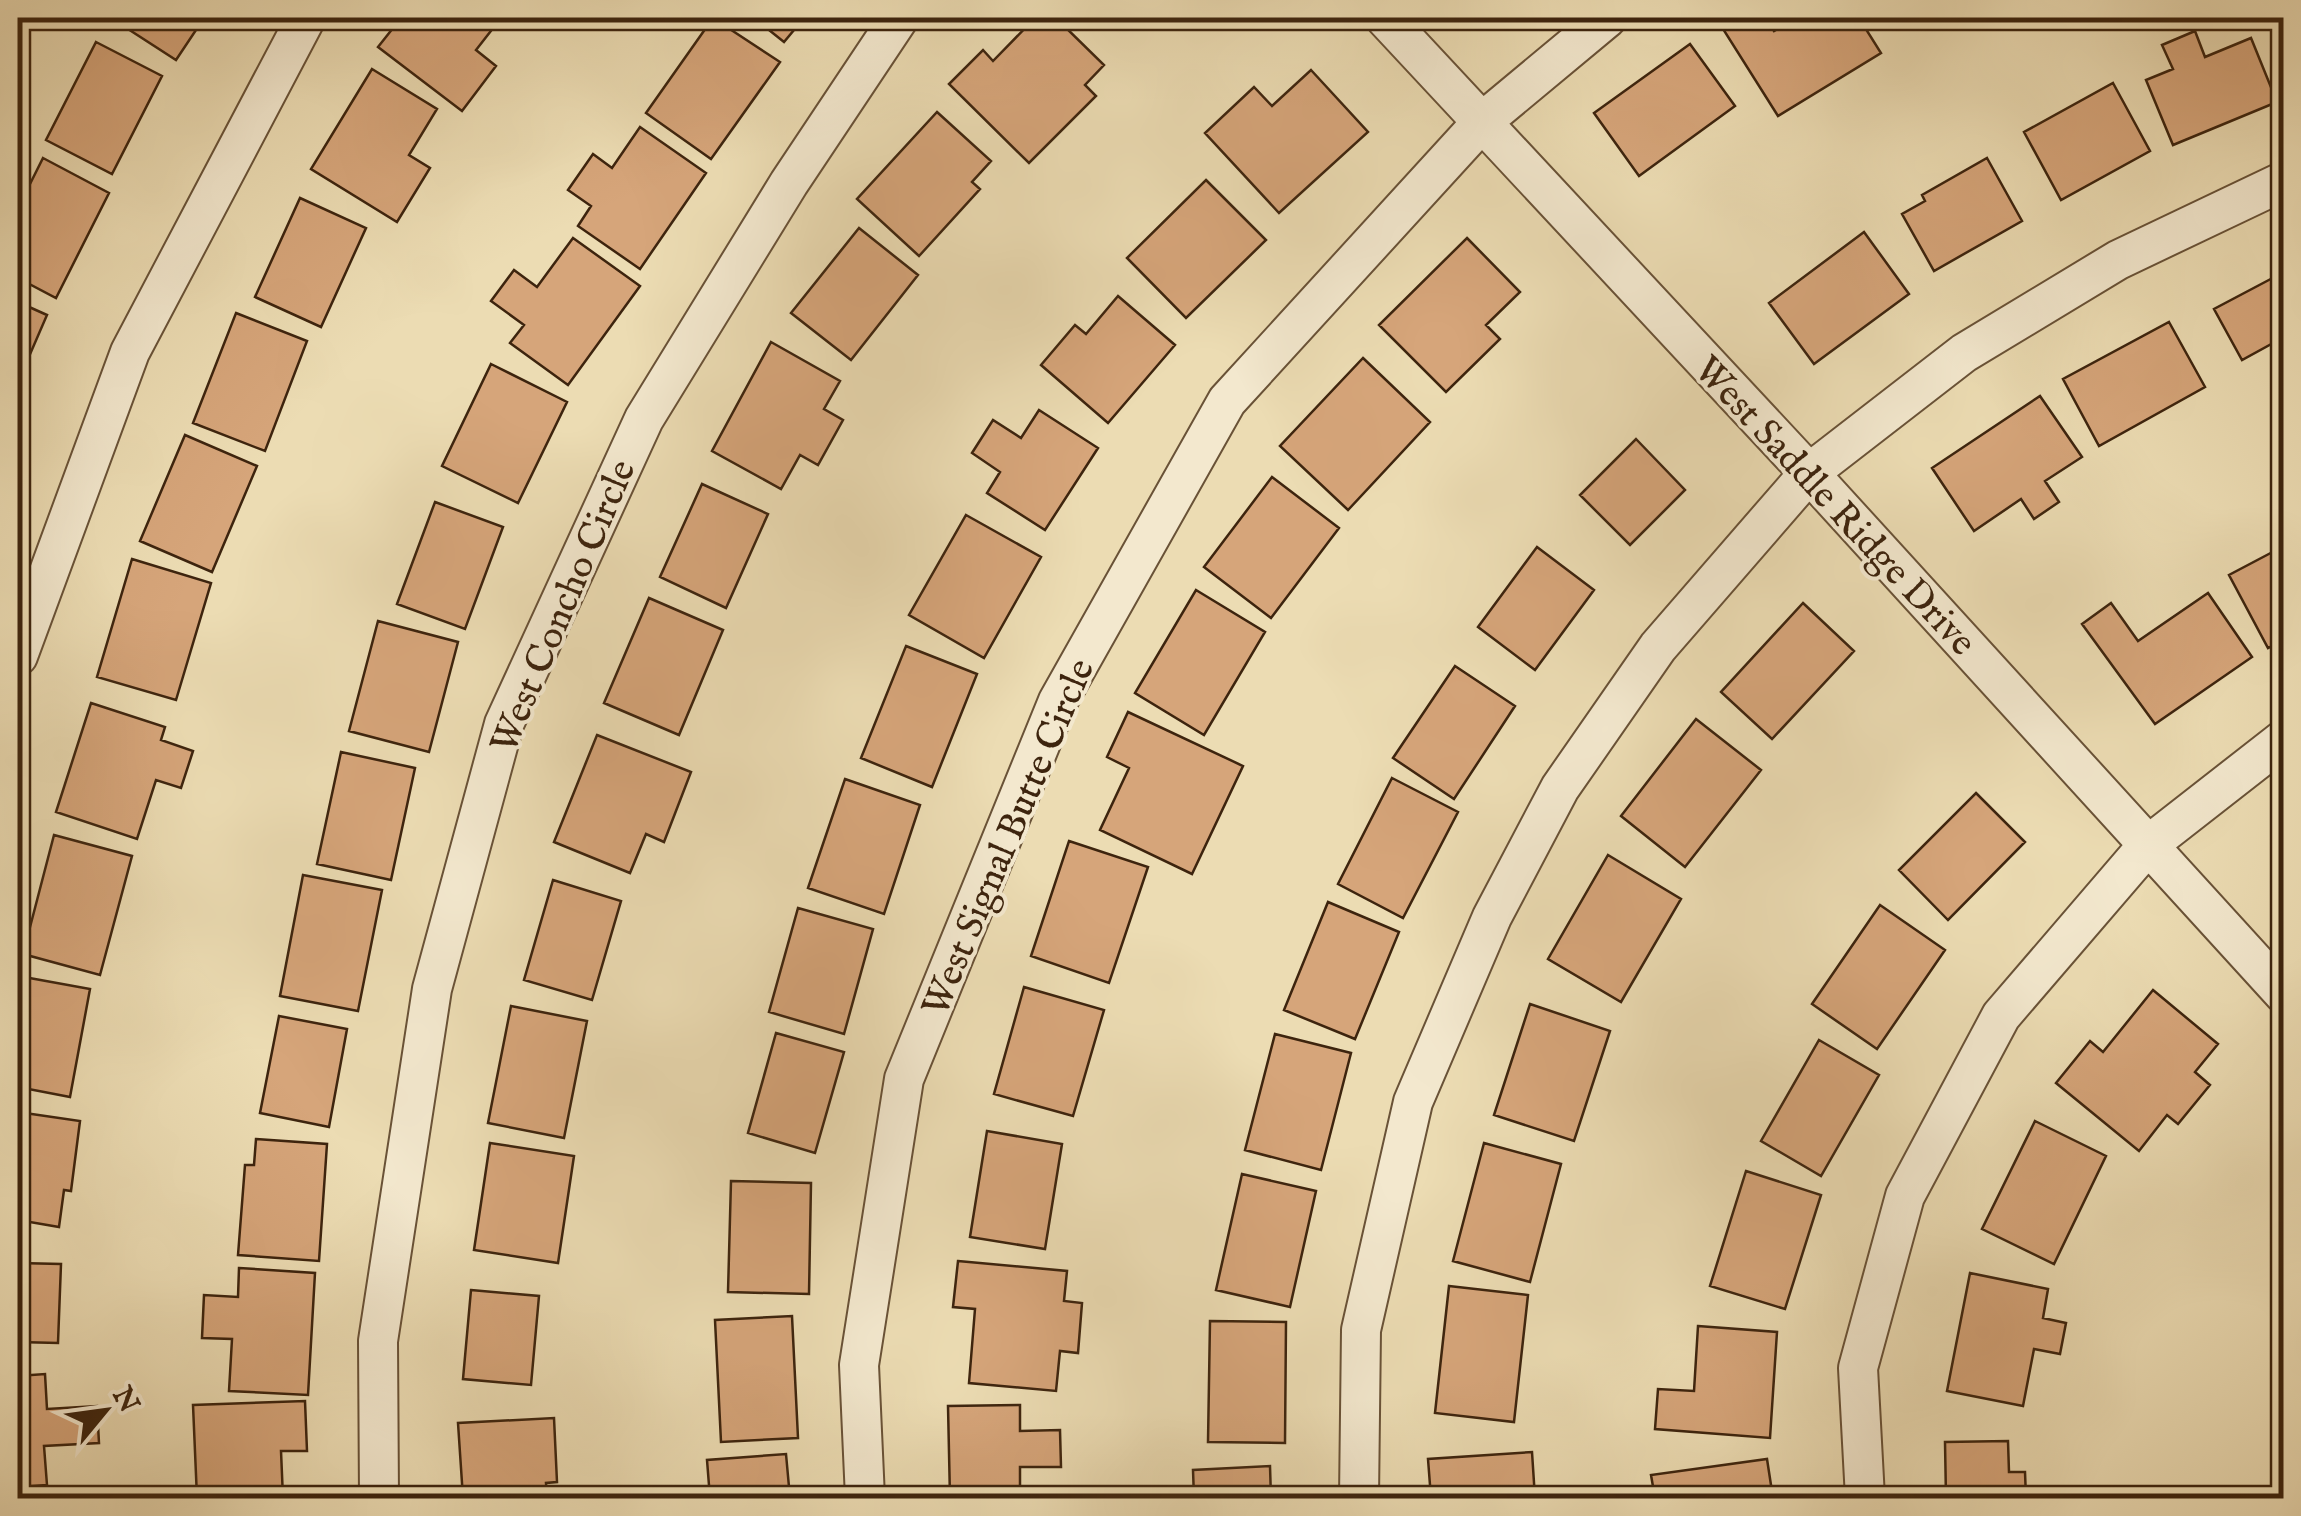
<svg xmlns="http://www.w3.org/2000/svg" width="2301" height="1516" font-family="'IM FELL English',serif">
	<style>
		.building { fill: #d6a57a; stroke: #3d240e; stroke-width: 2.5 }
		.lines { fill: none; stroke-linecap: round; stroke-linejoin: round }
		.minor-casing { stroke: #695237; stroke-width: 42 }
		.minor { stroke: #f3e8ce; stroke-width: 38 }
		.labels { text-anchor: middle; stroke-width: 8; stroke-linejoin: round; paint-order: stroke }
		.street-label { font-size: 38px; fill: #3d240e; stroke: #f3e8ce }
	</style>
	<rect width="100%" height="100%" fill="#ecdcb3"/>
	<filter id="stains"><feTurbulence type="fractalNoise" baseFrequency=".002" numOctaves="4"/><feColorMatrix values="0 0 0 0 .2 0 0 0 0 .09 0 0 0 0 .02 0 0 0 .5 -.17"/></filter>
	<radialGradient id="worn" r=".72"><stop offset=".6" stop-color="#630" stop-opacity="0"/><stop offset="1" stop-color="#630" stop-opacity=".3"/></radialGradient>
	<path class="building" d="M111,18H204L176,60Z
		M401,18H501L476,50L496,66L462,111L378,47Z
		M713,18L780,62L711,159L646,113Z
		M754,18H804L784,42Z
		M1035,18H1056L1104,65L1085,85L1096,96L1029,163L949,84L983,50L993,61Z
		M1723,18H1766L1774,31L1796,18H1859L1881,53L1778,116L1718,21Z
		M2268,18H2284V66Z
		M2195,31L2205,57L2251,38L2277,102L2173,145L2146,80L2173,69L2162,45Z
		M96,42L162,76L112,174L46,140Z
		M1690,44L1735,106L1639,176L1594,113Z
		M372,69L437,109L409,155L430,168L397,222L311,169Z
		M1311,70L1368,132L1279,213L1205,133L1254,87L1272,106Z
		M2113,83L2150,151L2061,200L2024,132Z
		M937,112L991,161L972,182L980,189L919,256L857,199Z
		M640,127L706,173L640,269L578,226L591,206L568,190L593,154L612,168Z
		M43,158L109,193L56,298L18,278V208Z
		M1987,158L2022,221L1934,271L1902,214L1925,201L1922,195Z
		M1206,180L1266,240L1186,318L1127,258Z
		M300,198L366,228L321,327L255,297Z
		M859,228L918,275L851,360L791,313Z
		M1864,232L1909,294L1814,364L1769,303Z
		M573,238L640,286L568,385L510,343L524,325L491,301L514,270L537,287Z
		M1467,238L1520,292L1486,325L1500,339L1446,392L1379,325Z
		M2284,272V337L2242,360L2214,309Z
		M1118,296L1175,345L1108,423L1041,365L1075,325L1086,334Z
		M18,302L47,315L18,382Z
		M236,313L307,341L265,451L193,423Z
		M2169,322L2205,387L2099,446L2063,379Z
		M771,342L840,381L824,409L843,420L818,465L800,455L781,489L712,451Z
		M1363,358L1430,422L1348,510L1280,446Z
		M491,364L567,402L518,503L442,466Z
		M2040,396L2082,457L2045,481L2059,502L2034,519L2021,499L1974,531L1932,468Z
		M1039,410L1098,448L1045,530L987,493L1000,472L972,453L993,420L1021,438Z
		M185,435L257,466L212,572L140,541Z
		M1636,439L1685,490L1630,545L1580,495Z
		M1272,477L1339,528L1271,618L1204,567Z
		M702,484L768,514L726,608L660,577Z
		M435,502L503,527L465,629L397,604Z
		M966,515L1041,557L984,658L909,615Z
		M2284,546V640L2268,648L2229,575Z
		M1537,547L1594,590L1535,670L1478,627Z
		M132,559L211,583L176,700L97,677Z
		M1196,590L1265,632L1204,735L1135,693Z
		M2208,593L2252,657L2155,724L2082,624L2111,603L2138,641Z
		M649,598L723,630L679,735L604,703Z
		M1803,603L1854,651L1772,739L1721,692Z
		M378,621L458,642L429,752L349,731Z
		M906,646L977,674L932,787L861,758Z
		M1455,666L1515,706L1454,799L1393,758Z
		M91,703L165,727L161,740L193,751L181,788L156,780L137,839L56,812Z
		M1128,712L1243,766L1192,874L1100,830L1129,768L1107,757Z
		M1696,719L1761,770L1685,867L1621,816Z
		M597,735L691,772L664,842L646,834L630,873L554,842Z
		M341,752L415,768L391,880L317,864Z
		M1392,778L1458,812L1403,918L1338,884Z
		M845,779L920,805L884,914L808,888Z
		M1976,793L2025,842L1948,920L1899,870Z
		M54,835L132,856L100,975L23,954Z
		M1069,841L1148,867L1109,983L1031,956Z
		M1608,855L1681,899L1621,1002L1548,959Z
		M303,875L382,890L358,1011L280,996Z
		M553,880L621,901L592,1000L524,980Z
		M1328,902L1399,932L1355,1039L1284,1010Z
		M1880,905L1945,950L1877,1049L1812,1004Z
		M798,908L873,929L844,1034L769,1012Z
		M24,977L90,989L70,1097L18,1087V1012Z
		M1024,987L1104,1010L1073,1116L994,1094Z
		M2153,990L2218,1044L2195,1072L2210,1085L2178,1124L2167,1115L2139,1151L2056,1083L2090,1041L2103,1052Z
		M1530,1004L1610,1031L1574,1141L1494,1115Z
		M511,1006L587,1021L564,1138L488,1123Z
		M279,1016L347,1029L329,1127L260,1113Z
		M776,1033L844,1052L815,1153L748,1133Z
		M1275,1034L1351,1053L1321,1170L1245,1150Z
		M1819,1040L1879,1075L1821,1176L1761,1141Z
		M18,1112L80,1121L71,1191L64,1190L59,1227L18,1220Z
		M2035,1121L2106,1156L2054,1264L1982,1229Z
		M987,1131L1062,1144L1045,1249L970,1237Z
		M256,1139L327,1144L319,1261L238,1255L245,1165H254Z
		M490,1143L574,1156L558,1263L474,1250Z
		M1484,1143L1561,1164L1530,1282L1453,1261Z
		M1746,1171L1821,1195L1785,1309L1710,1286Z
		M1242,1174L1316,1191L1290,1307L1216,1290Z
		M731,1181L811,1183L809,1294L728,1292Z
		M958,1261L1067,1271L1064,1301L1082,1303L1078,1353L1060,1351L1056,1391L969,1383L975,1309L953,1307Z
		M18,1263L61,1264L58,1343L18,1342Z
		M239,1268L315,1273L308,1395L229,1391L232,1339L202,1338L204,1295L238,1297Z
		M1970,1273L2048,1289L2043,1318L2066,1323L2060,1354L2034,1349L2023,1406L1947,1391Z
		M1449,1286L1528,1295L1514,1422L1435,1413Z
		M471,1290L539,1296L531,1385L463,1379Z
		M792,1316L798,1438L721,1442L715,1320Z
		M1210,1321L1286,1322L1285,1443L1208,1442Z
		M1698,1326L1777,1332L1770,1438L1655,1429L1658,1389L1694,1391Z
		M45,1374L47,1409L97,1406L99,1443L44,1446L47,1485L18,1487V1376Z
		M305,1401L307,1451H281L283,1498H197L193,1405Z
		M1020,1405V1431L1060,1430L1061,1467H1020V1498H950L948,1406Z
		M554,1418L557,1482L546,1483L547,1498H463L458,1423Z
		M2008,1441L2009,1472H2025L2026,1498H1946L1945,1442Z
		M1532,1452L1535,1498H1431L1428,1459Z
		M786,1454L790,1498H710L707,1460Z
		M1767,1459L1773,1498H1655L1651,1475Z
		M1270,1466L1271,1498H1194L1193,1470Z"/>
	<g class="lines">
		<defs>
			<path id="minor" d="M1385,18L1809,473L2284,994
				M18,656L130,352L306,18
				M379,1498L378,1341L432,989L504,724L644,419L789,183L899,18
				M865,1498L859,1365L904,1079L1058,701L1227,401L1482,122L1607,18
				M1359,1498L1361,1330L1413,1102L1492,917L1560,788L1658,647L1809,473L1964,353L2118,260L2284,181
				M1865,1498L1858,1368L1905,1196L2001,1016L2147,846L2284,739"/>
		</defs>
		<use href="#minor" class="minor-casing"/>
		<use href="#minor" class="minor"/>
	</g>
	<g class="labels">
		<g class="street-label">
			<text transform="translate(1836 505) rotate(47)" y="13">West Saddle Ridge Drive</text>
			<text transform="translate(562 606) rotate(-67)" y="13">West Concho Circle</text>
			<text transform="translate(1007 837) rotate(-67)" y="13">West Signal Butte Circle</text>
		</g>
	</g>
	<rect width="2301" height="1516" fill="none" stroke="#ecdcb3" stroke-width="60"/>
	<rect x="20" y="20" width="2261" height="1476" fill="none" stroke="#3d240e" stroke-width="5"/>
	<rect x="30" y="30" width="2241" height="1456" fill="none" stroke="#3d240e" stroke-width="2.5"/>
	<g transform="translate(105 1411) rotate(61)" stroke="#f3e8ce" stroke-width="8" paint-order="stroke">
	<path d="M0-8L18 38L0 25L-18 38Z" fill="#3d240e"/>
	<text y="-15" font-size="28" font-weight="bold" text-anchor="middle" fill="#3d240e">N</text>
	</g>
	<rect width="100%" height="100%" filter="url(#stains)"/>
	<rect width="100%" height="100%" fill="url(#worn)"/>
</svg>
